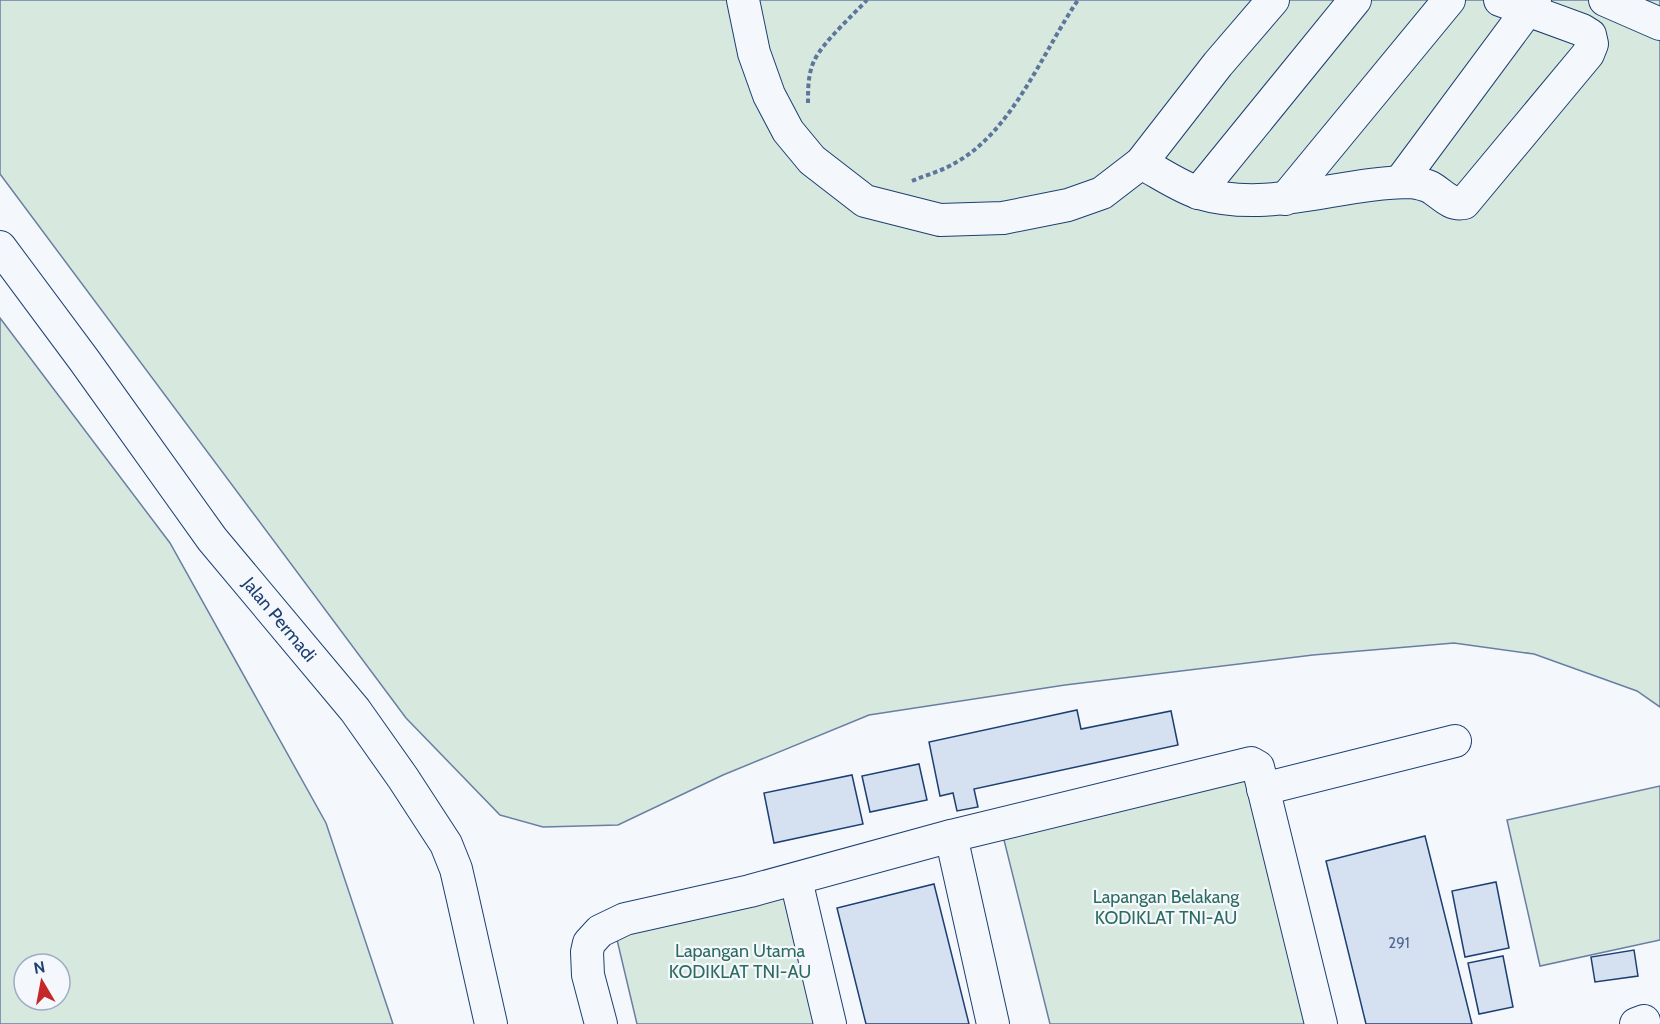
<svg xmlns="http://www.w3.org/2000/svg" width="1660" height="1024" font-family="Cabin,sans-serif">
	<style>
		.green { fill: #d7e8df; stroke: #687fa3; stroke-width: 1.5; fill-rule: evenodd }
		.building { fill: #d5e0f0; stroke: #1d3f73; stroke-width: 1.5 }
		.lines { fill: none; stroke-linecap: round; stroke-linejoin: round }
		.minor-casing { stroke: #1d3f73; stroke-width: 34 }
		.path { stroke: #5e769c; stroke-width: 4; stroke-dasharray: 4.5 3; stroke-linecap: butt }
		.minor { stroke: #f4f7fb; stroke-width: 32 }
		.labels { text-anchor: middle; stroke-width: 4.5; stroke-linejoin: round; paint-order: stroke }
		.number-label { font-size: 15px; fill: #4b6792 }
		.street-label { font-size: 18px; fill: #1d3f73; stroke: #f4f7fb }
		.park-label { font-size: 18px; fill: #2c6c60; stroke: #f4f7fb }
	</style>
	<rect width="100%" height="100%" fill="#f4f7fb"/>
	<path class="green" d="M0,0H1660V707L1637,691L1534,654L1454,643L1313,655L1065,685L869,715L723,775L618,825L543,827L500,815L406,718L0,174Z
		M0,318L170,543L326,823L393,1024H0ZM24,964H60V1000H24Z
		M1252,766L1316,1024H1050L1001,828Z
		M1660,786V940L1540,966L1507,820Z
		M787,887L819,1024H637L614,927Z"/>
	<path class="building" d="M1077,710L1081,729L1171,711L1178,745L974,789L978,807L957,811L953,793L940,796L929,742Z
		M919,764L927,800L870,812L862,776Z
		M852,775L863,824L774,843L764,793Z
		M1425,836L1472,1024H1366L1326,861Z
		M1496,882L1509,948L1465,957L1452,891Z
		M934,884L969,1024H866L837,908Z
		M1634,950L1638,976L1595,982L1591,957Z
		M1503,956L1513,1007L1479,1014L1468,963Z"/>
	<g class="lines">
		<defs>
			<g id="minor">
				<path d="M743,0L754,53L769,95L788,131L812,160L865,201L940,220L1003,218L1068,205L1102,193L1141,163L1218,64L1273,0"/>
				<path d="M1605,0L1660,24"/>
				<path d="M1141,163C1160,173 1180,187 1199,193C1270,214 1340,182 1411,182C1417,183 1424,184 1430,187C1441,193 1450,206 1464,203L1588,54L1592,44L1590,35L1582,30L1500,0"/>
				<path d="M1400,182L1535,0"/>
				<path d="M1198,193L1355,0"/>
				<path d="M1285,199L1449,0"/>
				<path id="s1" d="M0,247L84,360L212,539L355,710L403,778L446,844L456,869L462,895L491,1024"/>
				<path d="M1263,789L1455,741"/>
				<path d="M951,836L993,1024"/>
				<path d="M796,880L830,1024"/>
				<path d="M601,1024L588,975L587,952L589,943L600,931L625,919L750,891L951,836L1251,763L1258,767L1321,1024"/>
				<path d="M1636,1024L1644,1021"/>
			</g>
		</defs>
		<use href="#minor" class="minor-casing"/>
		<path class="path" d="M808,103C808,89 808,74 814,61C823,42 852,16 867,0
			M912,181C926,175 942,171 955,163C1013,131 1042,53 1078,0"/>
		<use href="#minor" class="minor"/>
	</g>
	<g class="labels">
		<g class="number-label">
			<text x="1399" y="948">291</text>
		</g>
		<g class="street-label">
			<text dy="6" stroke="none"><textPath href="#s1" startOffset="466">Jalan Permadi</textPath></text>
		</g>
		<g class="park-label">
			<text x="1166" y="903">Lapangan Belakang<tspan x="1166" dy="21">KODIKLAT TNI-AU</tspan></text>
			<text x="740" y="957">Lapangan Utama<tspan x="740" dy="21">KODIKLAT TNI-AU</tspan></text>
		</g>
	</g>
	<g transform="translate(42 982) rotate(350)"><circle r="28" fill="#f4f7fb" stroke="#9eadc5" stroke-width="1.5"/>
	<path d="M0-4.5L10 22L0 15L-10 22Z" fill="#c62828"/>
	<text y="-9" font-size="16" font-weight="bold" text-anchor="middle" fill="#1d3f73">N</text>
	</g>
</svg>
